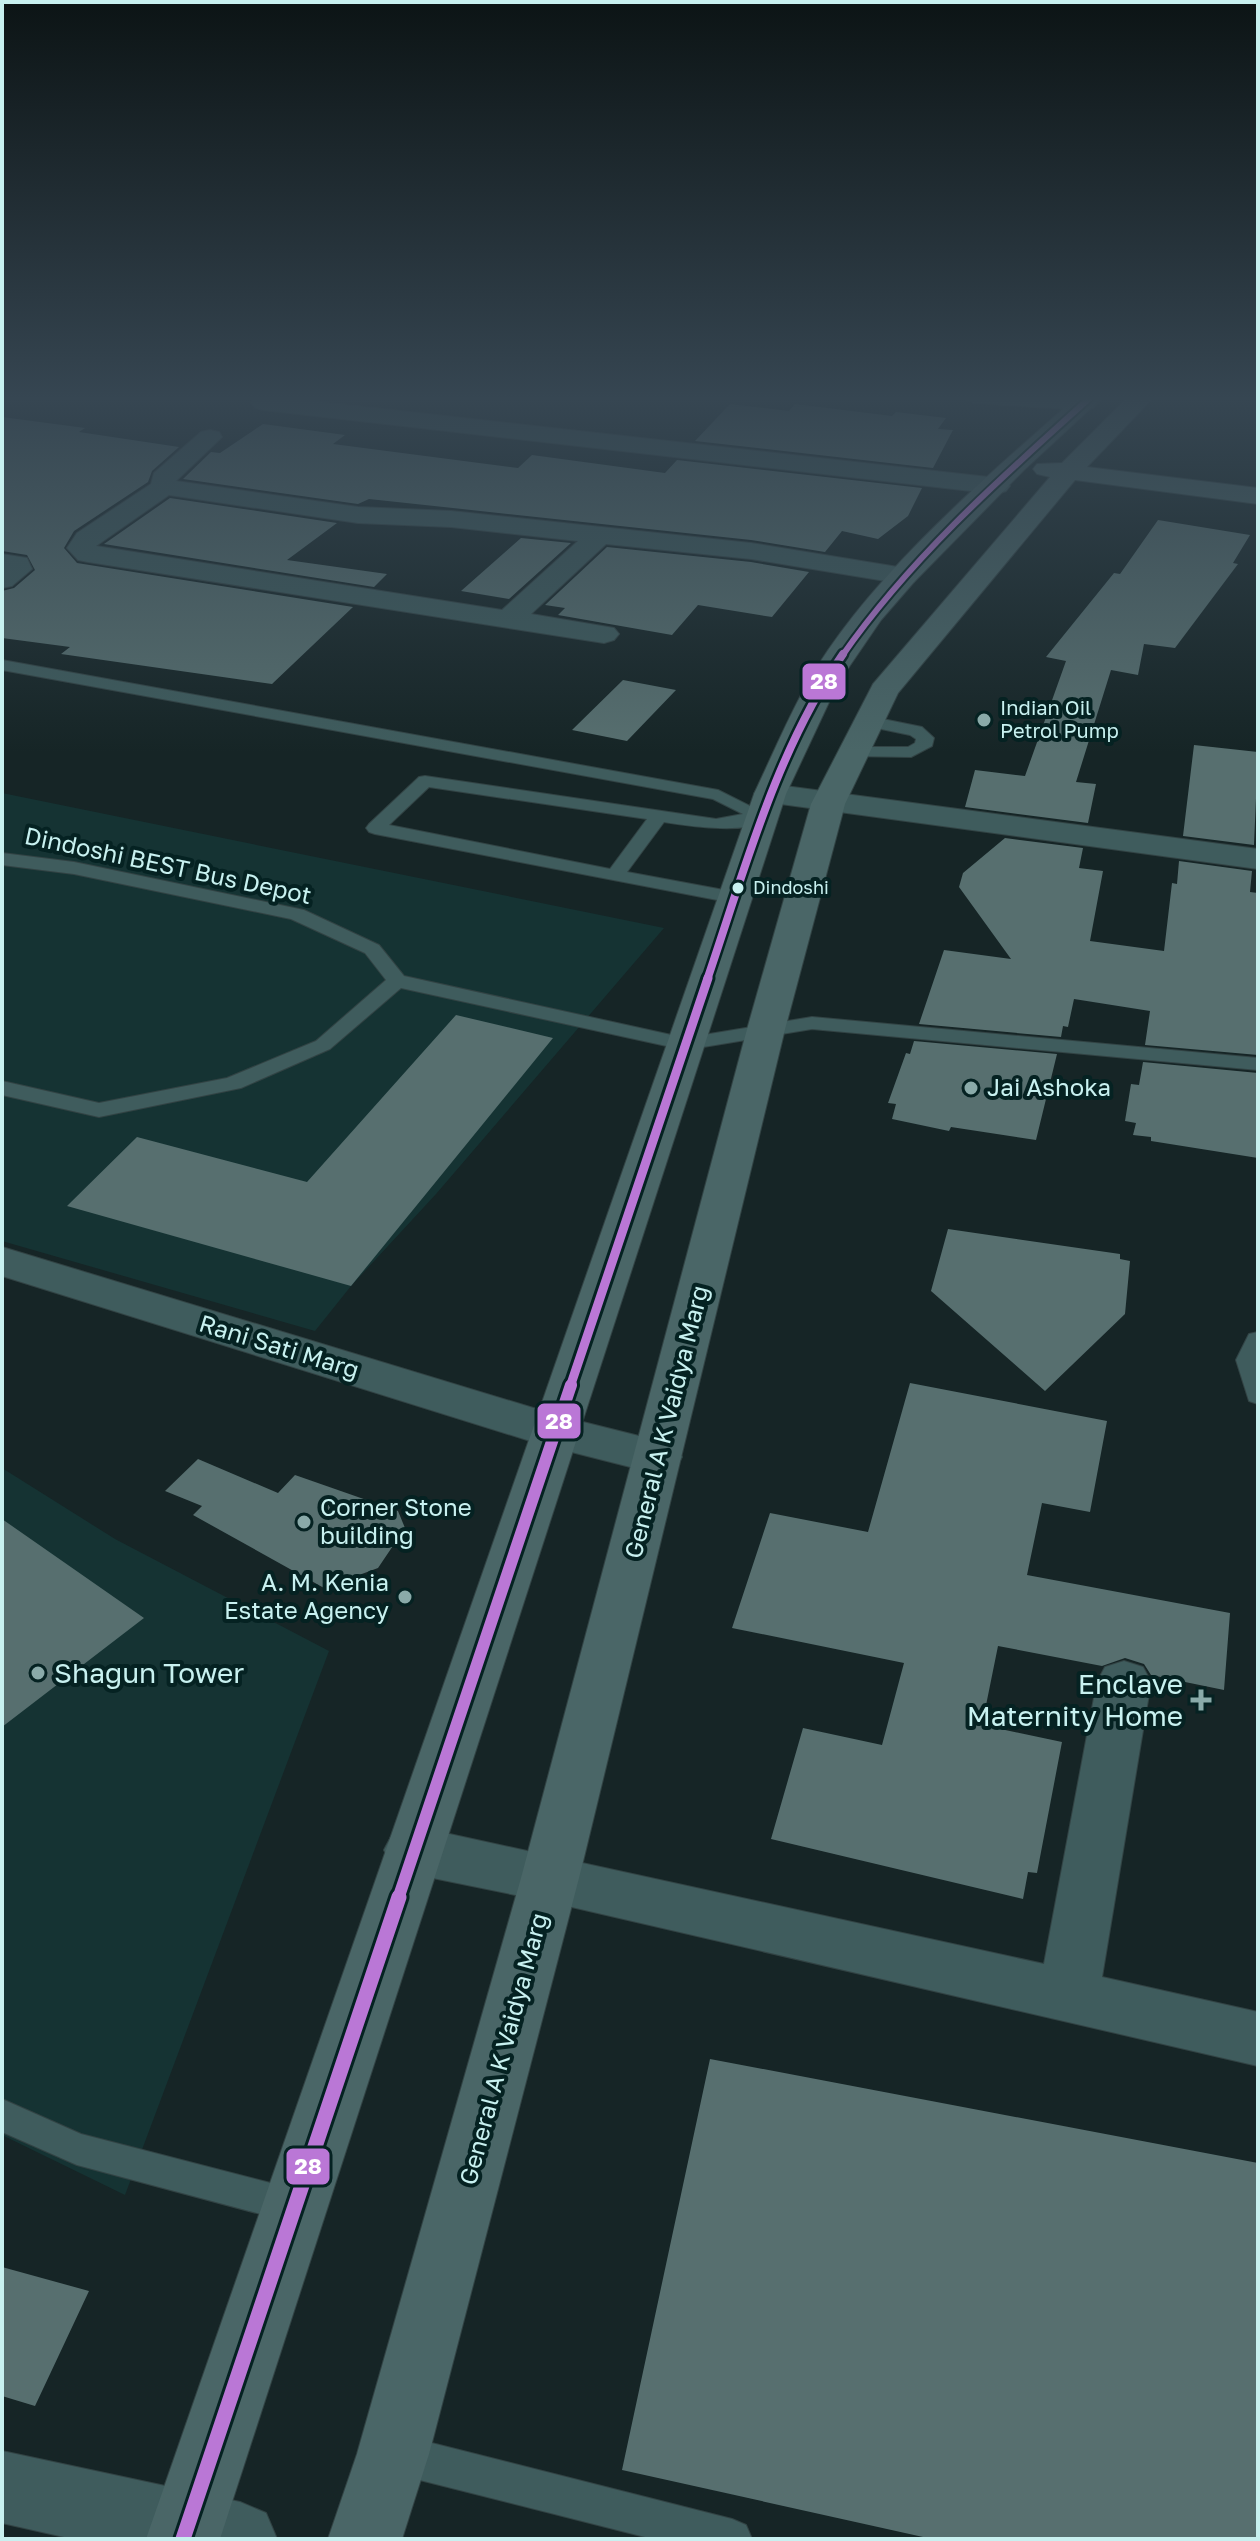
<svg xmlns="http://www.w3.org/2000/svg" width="1260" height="2541" font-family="'Golos Text',sans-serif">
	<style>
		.built { fill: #153333 }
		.building { fill: #576f6f }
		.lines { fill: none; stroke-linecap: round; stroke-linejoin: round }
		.lane-casing { stroke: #324344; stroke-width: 2 }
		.street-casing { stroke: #324344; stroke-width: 2 }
		.secondary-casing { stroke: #324344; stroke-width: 2 }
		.lane { fill: #3f5c5d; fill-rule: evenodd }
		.street { fill: #3f5c5d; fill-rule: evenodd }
		.secondary { fill: #4a6667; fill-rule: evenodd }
		.bus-1-far4-casing { stroke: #052222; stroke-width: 10 }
		.bus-1-far3-casing { stroke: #052222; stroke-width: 13 }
		.bus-1-far2-casing { stroke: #052222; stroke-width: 15 }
		.bus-1-far1-casing { stroke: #052222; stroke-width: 18 }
		.bus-1-casing { stroke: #052222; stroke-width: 21 }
		.bus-1-far4 { stroke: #ba77d6; stroke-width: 6 }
		.bus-1-far3 { stroke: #ba77d6; stroke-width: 8 }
		.bus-1-far2 { stroke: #ba77d6; stroke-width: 9 }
		.bus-1-far1 { stroke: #ba77d6; stroke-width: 12 }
		.bus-1 { stroke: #ba77d6; stroke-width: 15 }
		.poi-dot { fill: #8aaaa9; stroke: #052222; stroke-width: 3 }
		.bus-dot { fill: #c8f1f0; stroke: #052222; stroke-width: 3 }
		.labels { text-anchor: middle; stroke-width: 8; stroke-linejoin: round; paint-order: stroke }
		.far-bus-label { font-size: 18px; fill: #c8f1f0; stroke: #052222; text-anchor: start }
		.far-poi-label { font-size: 20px; fill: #c8f1f0; stroke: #052222; text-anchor: start }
		.street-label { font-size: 24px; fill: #c8f1f0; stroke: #052222 }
		.poi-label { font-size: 24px; fill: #c8f1f0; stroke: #052222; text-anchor: start }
		.near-poi-label { font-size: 28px; fill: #c8f1f0; stroke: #052222; text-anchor: start }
		.line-badge { stroke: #052222; stroke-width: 3 }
		.badge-label { font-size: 22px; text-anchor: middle; font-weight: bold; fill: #fff }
	</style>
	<rect width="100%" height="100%" fill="#162526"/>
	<path class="built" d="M2,793L664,928L436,1194L351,1286L315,1331L2,1241Z
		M2,1468L115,1539L329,1651L125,2195L2,2135Z"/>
	<path class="building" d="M730,404L789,411L795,404L892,416L896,412L946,418L938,429L953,430L933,468L695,441Z
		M2,417L85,428L79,432L179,447L152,471L148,482L74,531L64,548L77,563L353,607L272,684L61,654L70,647L2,638V591L14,588L35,570L27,555L2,551Z
		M263,424L345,435L333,444L518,468L532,455L665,473L677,460L922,488L908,516L878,539L842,531L825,552L751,540L369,499L358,504L183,479L211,452L220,453Z
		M170,498L337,523L287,560L387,574L374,587L104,544Z
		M1158,520L1250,535L1233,563L1238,564L1175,648L1144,644L1138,675L1111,670L1076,782L1096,784L1088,823L965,807L975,770L1025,776L1066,661L1046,657L1114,573L1120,574Z
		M521,538L571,543L509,599L461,591Z
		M607,547L751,562L809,572L772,617L698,605L672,635L558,615L565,608L545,605Z
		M623,680L676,690L627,741L572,730Z
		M1194,745L1258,752L1254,845L1183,836Z
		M1005,838L1083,848L1079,868L1103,871L1090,941L1164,951L1172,883L1177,884L1179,861L1252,871L1250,892L1258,893V1055L1145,1045L1150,1011L1074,999L1068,1027L1063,1026L1061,1037L919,1024L944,950L1011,959L959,887L963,873Z
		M456,1015L553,1038L351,1286L67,1206L137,1137L307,1182Z
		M914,1041L1057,1054L1036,1140L951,1127L949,1131L892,1119L896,1104L888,1103L906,1053L910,1054Z
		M1143,1062L1258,1073V1158L1151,1141V1137L1133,1135L1136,1123L1125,1121L1131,1084L1139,1085Z
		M948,1229L1120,1254V1259L1130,1261L1125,1314L1045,1391L931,1291Z
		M910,1383L1107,1421L1090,1512L1042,1503L1027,1575L1230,1613L1224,1690L1151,1675L1144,1664L1125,1658L1102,1666L998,1646L982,1725L1062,1742L1037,1873L1028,1872L1023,1899L771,1839L803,1728L882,1745L904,1663L732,1628L770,1513L868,1532Z
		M198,1459L278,1493L295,1475L398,1511L405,1528L378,1568L324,1588L193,1515L202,1506L165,1491Z
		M2,1519L144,1618L2,1727Z
		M710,2059L1258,2163V2539H932L622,2470Z
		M2,2267L89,2291L35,2406L2,2396Z"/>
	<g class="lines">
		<defs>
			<path id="lane" d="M2,660L718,790L772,817C753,836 689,826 664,822L627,872L740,893L743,897L733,903L375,834L369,832L366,828L369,824L419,777L425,776L716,819L743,814L713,799L2,670ZM429,787L647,819L610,869L389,825Z
				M868,716L922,727L934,738L932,746L911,757L847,756L844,752L853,747H908L915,743L916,739L910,735L862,725L860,721Z
				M2,853L74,862L304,910L379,945L404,976L685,1038L812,1017L1258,1058V1070L812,1029L685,1050L401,988L330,1049L241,1088L99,1117L2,1095V1081L99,1103L227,1078L316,1041L386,980L365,953L291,919L74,874L2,865Z
				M1258,1332V1404L1249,1401L1236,1360L1249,1334Z
				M2,2099L81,2134L294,2189L307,2194L312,2206L307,2218L294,2223L77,2165L2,2132Z
				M396,2434L732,2519L746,2525L752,2539H653L396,2474L382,2468L376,2454L382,2440Z"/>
			<path id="street" d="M268,396L997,478L1006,481L1010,486L1006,491L997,494L263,410L255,408L251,403L255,398Z
				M961,396H1087L1097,403L1093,408L1085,410L973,403Z
				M210,430L219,432L222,437L176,481L358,507L451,511L751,543L904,568L914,570L918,576L914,582L904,584L751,559L606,544L531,614L614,628L619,634L614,640L604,643L88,562L78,560L67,548L77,533L151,484L154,473L201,432ZM169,495L358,523L451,527L578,541L502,610L96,546Z
				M2,554L27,558L32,569L12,586L2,588Z
				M770,784L1258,849V869L758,801L754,794L758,787Z
				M2,1247L563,1417L675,1445L682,1457L675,1469L658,1474L540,1444L2,1276Z
				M1124,1661L1143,1667L1151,1682L1102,1977L1258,2012V2066L550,1902L413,1874L393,1867L384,1850L393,1833L413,1826L1044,1964L1097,1682L1105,1667Z
				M2,2451L240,2502L266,2513L277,2539H73L2,2523Z"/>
			<path id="secondary" d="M1078,396H1104L1024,470L914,582L881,620L838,683L786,794L220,2539H146L754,794C771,758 787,720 807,684C866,579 987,476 1078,396Z
				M1129,396H1155L1087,467L1258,488V504L1075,480L898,693L845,804L784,1033L579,1878L429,2454L402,2539H328L357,2454L521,1878L746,1033L811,804L873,684L1050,477L1037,474L1033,469L1037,464L1062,463Z"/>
		</defs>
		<use href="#lane" class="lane-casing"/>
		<use href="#street" class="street-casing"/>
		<use href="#secondary" class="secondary-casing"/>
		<use href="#lane" class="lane"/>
		<use href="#street" class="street"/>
		<use href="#secondary" class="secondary"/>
		<defs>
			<path id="bus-1-far4" d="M842,656C911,557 1003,476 1092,396"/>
			<path id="bus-1-far3" d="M707,980C745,869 776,751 843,654"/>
			<path id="bus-1-far2" d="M570,1387L708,978"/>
			<path id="bus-1-far1" d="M398,1899L571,1385"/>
			<path id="bus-1" d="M183,2539L399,1897"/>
		</defs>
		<use href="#bus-1-far4" class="bus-1-far4-casing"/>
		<use href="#bus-1-far3" class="bus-1-far3-casing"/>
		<use href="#bus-1-far2" class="bus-1-far2-casing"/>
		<use href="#bus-1-far1" class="bus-1-far1-casing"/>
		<use href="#bus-1" class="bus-1-casing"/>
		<use href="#bus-1-far4" class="bus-1-far4"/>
		<use href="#bus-1-far3" class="bus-1-far3"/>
		<use href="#bus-1-far2" class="bus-1-far2"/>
		<use href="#bus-1-far1" class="bus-1-far1"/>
		<use href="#bus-1" class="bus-1"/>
	</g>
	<linearGradient id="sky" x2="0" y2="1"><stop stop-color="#0c1415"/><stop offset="0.53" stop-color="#364652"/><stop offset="1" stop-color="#364652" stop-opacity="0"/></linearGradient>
	<rect width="1260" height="752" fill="url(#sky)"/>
	<g class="poi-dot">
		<circle cx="984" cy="720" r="8"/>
		<circle cx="971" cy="1088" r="8"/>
		<circle cx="304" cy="1522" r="8"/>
		<circle cx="405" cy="1597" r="8"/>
		<circle cx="38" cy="1673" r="8"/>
		<path d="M1197 1688h8v8h8v8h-8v8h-8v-8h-8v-8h8z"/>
	</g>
	<circle class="bus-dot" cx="738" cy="888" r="7"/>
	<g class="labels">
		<g class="far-bus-label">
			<text x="753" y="894">Dindoshi</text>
		</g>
		<g class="far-poi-label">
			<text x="1000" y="715">Indian Oil<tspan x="1000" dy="23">Petrol Pump</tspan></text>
		</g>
		<g class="street-label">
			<text transform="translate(168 866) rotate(12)" y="8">Dindoshi BEST Bus Depot</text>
			<text transform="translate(279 1347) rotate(17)" y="8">Rani Sati Marg</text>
			<text transform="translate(667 1422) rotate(-76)" y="8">General A K Vaidya Marg</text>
			<text transform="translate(504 2049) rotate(-75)" y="8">General A K Vaidya Marg</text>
		</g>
		<g class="poi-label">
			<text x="987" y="1096">Jai Ashoka</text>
			<text x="320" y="1516">Corner Stone<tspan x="320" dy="28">building</tspan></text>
			<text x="389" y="1591" text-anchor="end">A. M. Kenia<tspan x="389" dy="28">Estate Agency</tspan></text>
		</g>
		<g class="near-poi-label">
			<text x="54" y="1683">Shagun Tower</text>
			<text x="1183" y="1694" text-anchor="end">Enclave<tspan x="1183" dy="32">Maternity Home</tspan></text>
		</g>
	</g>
	<g class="line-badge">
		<rect x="801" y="662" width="46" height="39" rx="8" fill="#ba77d6"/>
		<rect x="536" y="1402" width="46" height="38" rx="8" fill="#ba77d6"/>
		<rect x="285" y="2147" width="46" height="39" rx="8" fill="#ba77d6"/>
	</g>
	<g class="badge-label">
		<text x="824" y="689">28</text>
		<text x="559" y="1429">28</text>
		<text x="308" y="2174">28</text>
	</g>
	<rect width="1260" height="2541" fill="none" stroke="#c8f1f0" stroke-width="8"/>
</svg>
